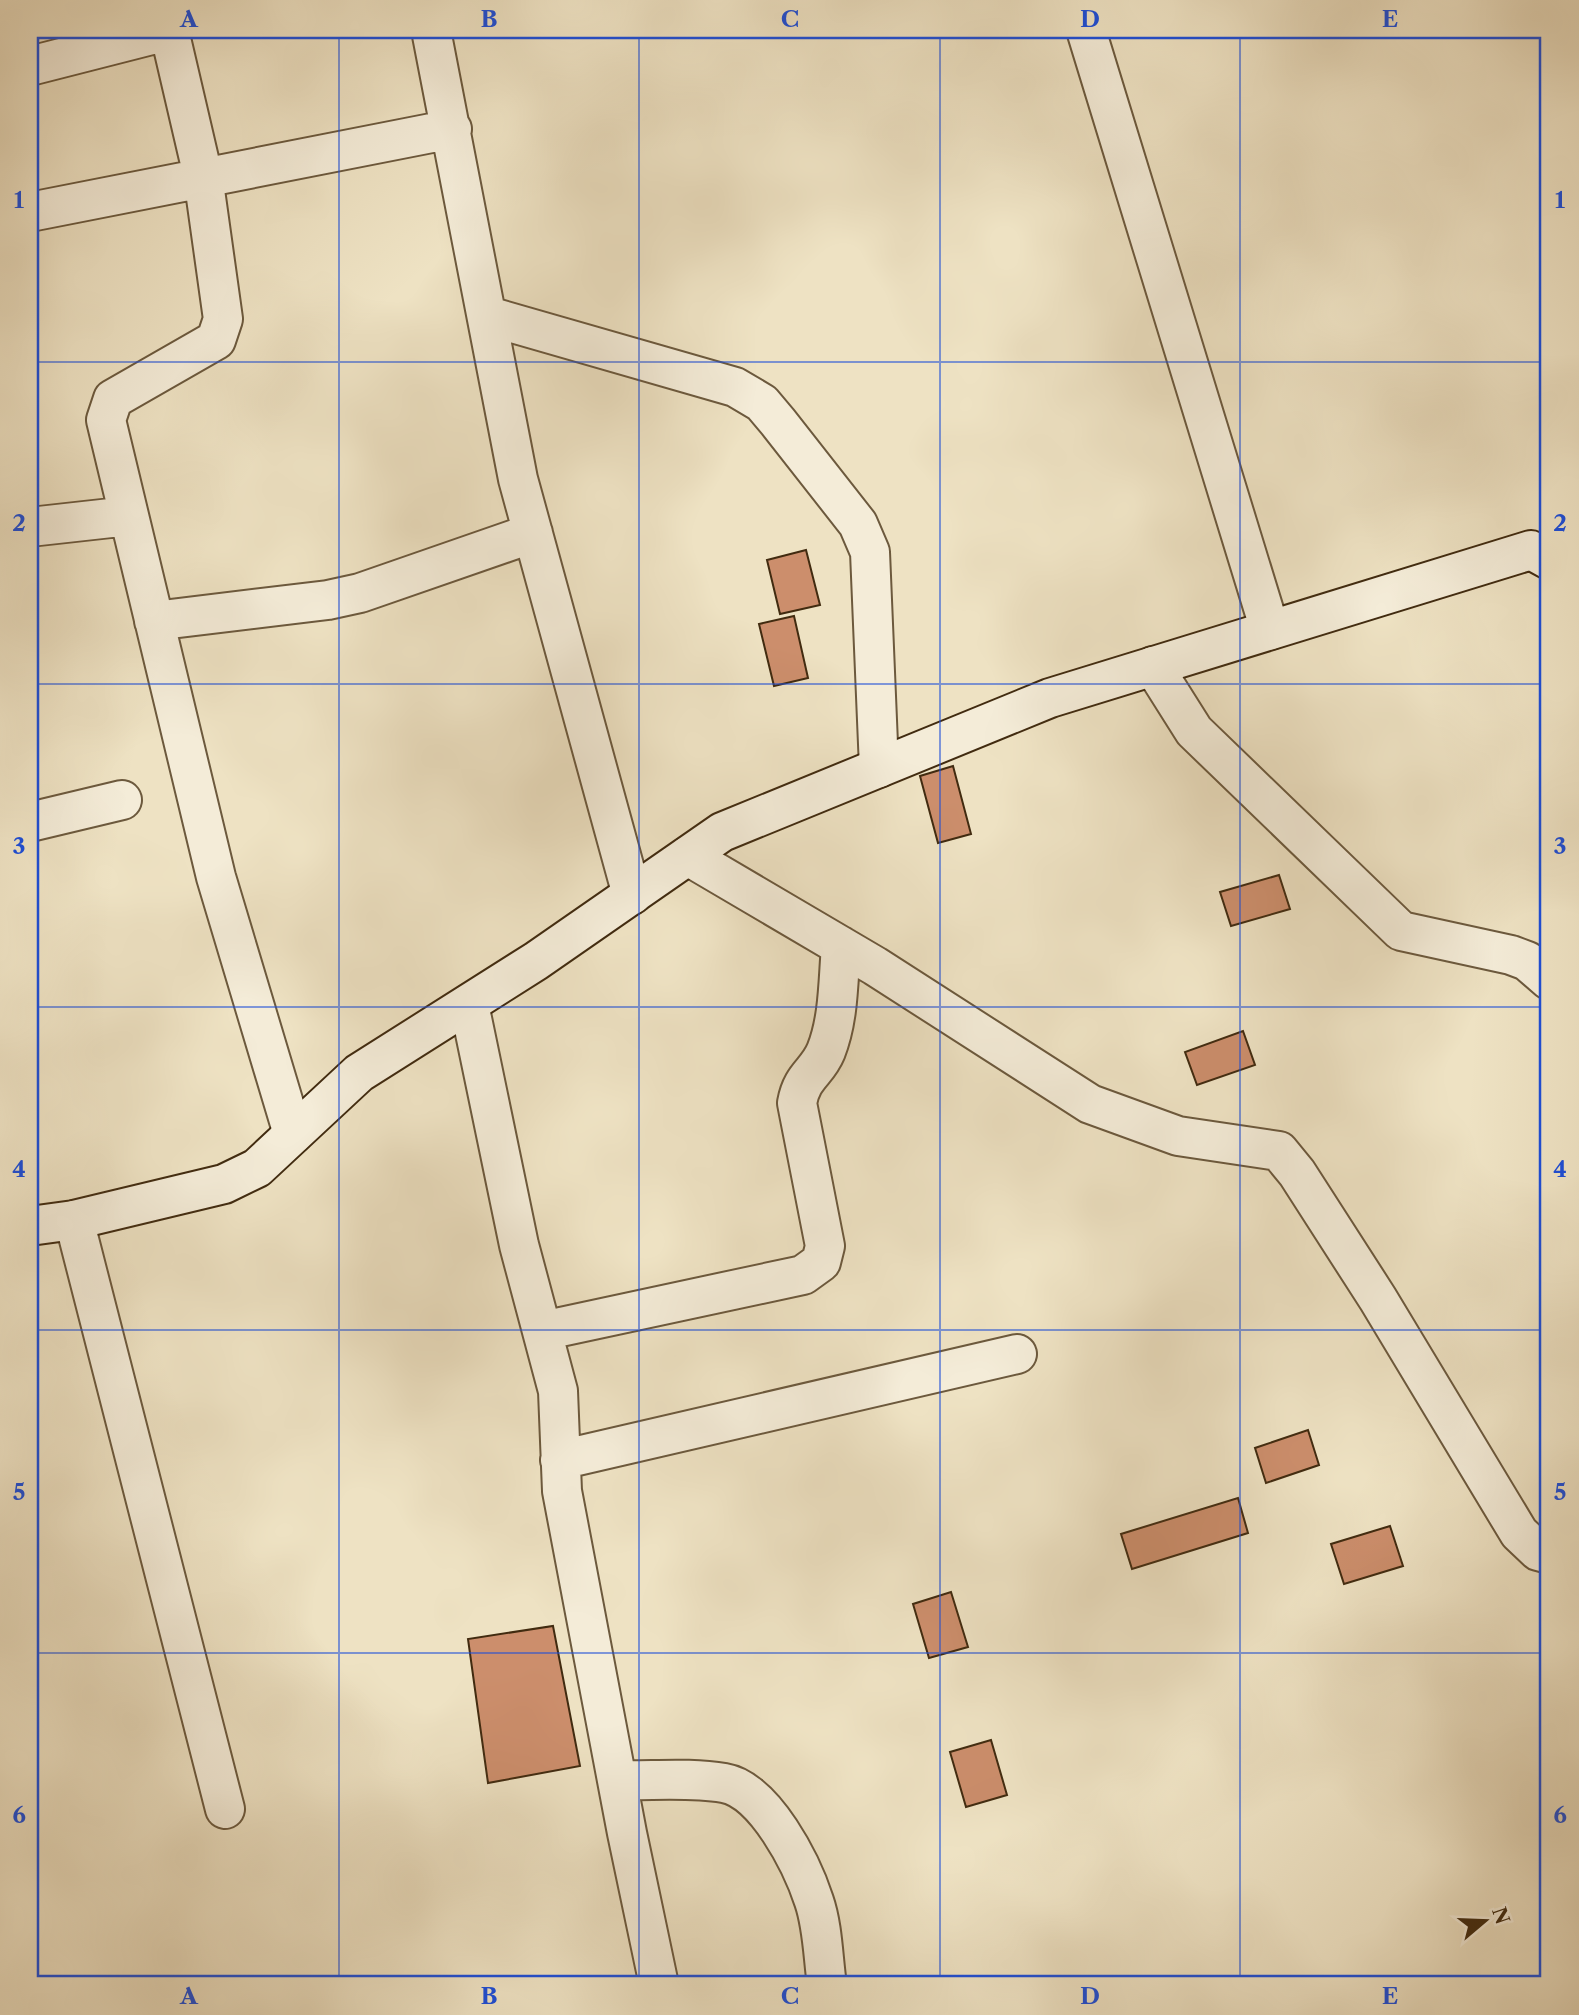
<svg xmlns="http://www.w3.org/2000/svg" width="1579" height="2015" font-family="'Libre Caslon Text',serif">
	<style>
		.building { fill: #cc8e6c; stroke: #412b10; stroke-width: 2 }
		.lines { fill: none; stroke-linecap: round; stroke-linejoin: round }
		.street-casing { stroke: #6c593d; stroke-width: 42 }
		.secondary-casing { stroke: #412b10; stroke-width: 42 }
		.street { stroke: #f4ecd8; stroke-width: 38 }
		.secondary { stroke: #f4ecd8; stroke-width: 38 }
		.grid { fill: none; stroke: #1d4ed8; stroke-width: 2; stroke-opacity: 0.55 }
		.neatline { fill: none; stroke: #1d4ed8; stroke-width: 2.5 }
		.grid-label { font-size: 23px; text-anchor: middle; font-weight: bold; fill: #1d4ed8 }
	</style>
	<rect width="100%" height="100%" fill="#eee2c3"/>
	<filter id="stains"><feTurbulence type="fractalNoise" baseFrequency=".00286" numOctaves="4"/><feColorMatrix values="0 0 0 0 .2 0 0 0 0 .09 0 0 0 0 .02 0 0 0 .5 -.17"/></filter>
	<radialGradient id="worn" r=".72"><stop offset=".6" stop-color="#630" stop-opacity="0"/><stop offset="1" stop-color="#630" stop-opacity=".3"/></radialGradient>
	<path class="building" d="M806,550L820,605L780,614L767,560Z
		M794,616L808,678L774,686L759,624Z
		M953,766L971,834L938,843L920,776Z
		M1279,875L1290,909L1231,926L1220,892Z
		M1243,1031L1255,1065L1197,1085L1185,1052Z
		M1308,1430L1319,1465L1266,1483L1255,1448Z
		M1238,1498L1248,1533L1132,1569L1121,1534Z
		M1390,1526L1403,1566L1344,1584L1331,1544Z
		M951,1592L968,1647L929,1658L913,1604Z
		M553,1626L580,1766L488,1783L468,1639Z
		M991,1740L1007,1795L966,1807L950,1752Z"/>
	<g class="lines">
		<defs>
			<path id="street" d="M169,30L203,176L223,319L216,340L113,399L106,420L216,877L293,1134
				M431,30L518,479L632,895
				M1086,30L1270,630
				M30,66L171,30
				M30,212L452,129
				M488,316L735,387L762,403L778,422L858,524L870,552L879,768
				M30,527L129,516
				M154,621L328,600L360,593L533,533
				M1153,666L1194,731L1401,931L1511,955L1527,961L1549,980
				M30,822L122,800
				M688,856L875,966L1090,1104L1178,1136L1279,1151L1297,1173L1378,1299L1519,1533L1538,1551L1549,1554
				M469,1004L519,1245L558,1391L562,1491L627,1833L659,1985
				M74,1220L225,1809
				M542,1331L803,1275L821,1262L825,1246L797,1103C802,1075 817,1073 826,1051C839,1018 838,981 841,946
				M560,1460L1017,1354
				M617,1780C651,1781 690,1777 724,1783C765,1790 802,1864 814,1901C823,1927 823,1958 827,1985"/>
			<path id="secondary" d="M30,1226L74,1220L224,1184L257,1168L359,1073L536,961L722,832L1050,698L1531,550L1549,560"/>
		</defs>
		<use href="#street" class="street-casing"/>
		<use href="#secondary" class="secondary-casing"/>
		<use href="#street" class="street"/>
		<use href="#secondary" class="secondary"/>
	</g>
	<path class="grid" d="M339,30V1985M639,30V1985M940,30V1985M1240,30V1985M30,362H1549M30,684H1549M30,1007H1549M30,1330H1549M30,1653H1549"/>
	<rect width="1579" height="2015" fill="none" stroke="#eee2c3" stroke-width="77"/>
	<g transform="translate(1485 1921) rotate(71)" stroke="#f4ecd8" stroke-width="5" paint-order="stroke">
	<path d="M0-5L12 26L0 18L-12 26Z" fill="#412b10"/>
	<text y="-10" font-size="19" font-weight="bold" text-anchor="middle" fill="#412b10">N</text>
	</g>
	<rect x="38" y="38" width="1502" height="1938" class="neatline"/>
	<g class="grid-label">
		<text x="189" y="27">A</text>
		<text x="489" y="27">B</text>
		<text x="790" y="27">C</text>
		<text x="1090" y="27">D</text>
		<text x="1390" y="27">E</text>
		<text x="19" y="208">1</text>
		<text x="1560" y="208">1</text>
		<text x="19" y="531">2</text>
		<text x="1560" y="531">2</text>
		<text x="19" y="854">3</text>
		<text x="1560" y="854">3</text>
		<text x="19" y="1177">4</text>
		<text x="1560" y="1177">4</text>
		<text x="19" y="1500">5</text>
		<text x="1560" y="1500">5</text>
		<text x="19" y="1823">6</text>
		<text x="1560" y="1823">6</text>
		<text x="189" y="2004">A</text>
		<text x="489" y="2004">B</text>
		<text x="790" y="2004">C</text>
		<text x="1090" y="2004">D</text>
		<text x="1390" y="2004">E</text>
	</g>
	<rect width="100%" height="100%" filter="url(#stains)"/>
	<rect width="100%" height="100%" fill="url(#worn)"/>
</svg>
